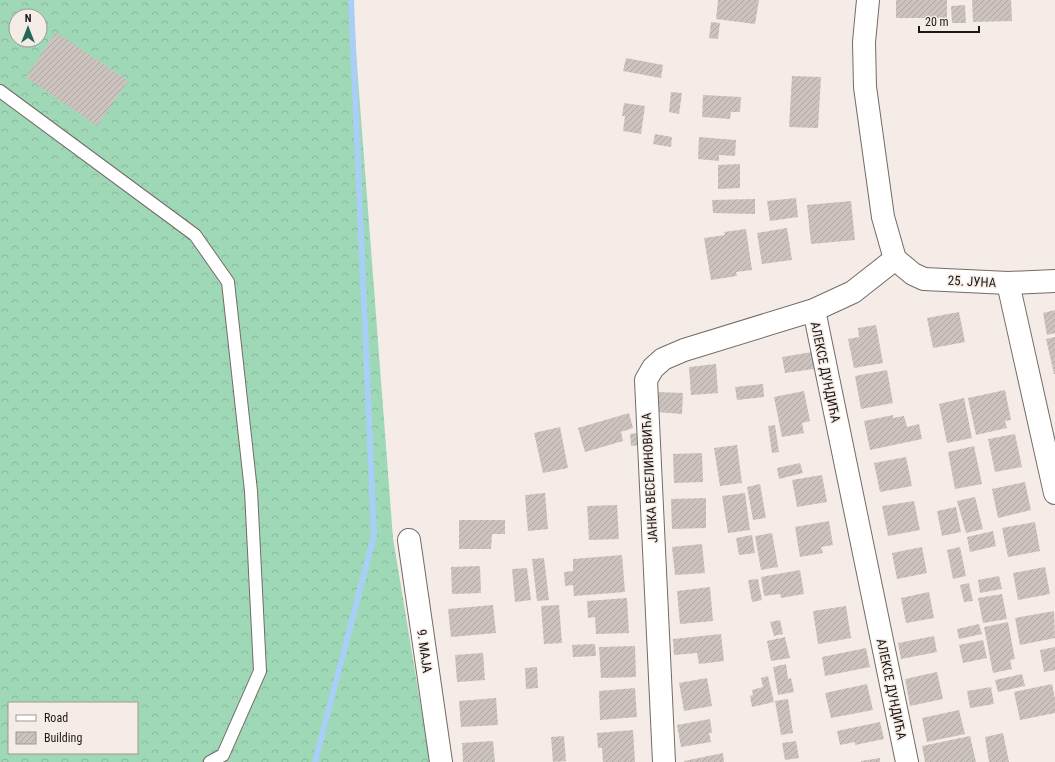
<svg xmlns="http://www.w3.org/2000/svg" width="1055" height="762" font-family="'Roboto Condensed',sans-serif">
	<style>
		.forest { fill: url(#forest-crowns); fill-rule: evenodd }
		.lines { fill: none; stroke-linecap: round; stroke-linejoin: round }
		.stream { stroke: #a9cff6; stroke-width: 6 }
		.building { fill: url(#building-hatch) }
		.lane-casing { stroke: #746b67; stroke-width: 14 }
		.street-casing { stroke: #746b67; stroke-width: 24 }
		.secondary-casing { stroke: #746b67; stroke-width: 24 }
		.lane { stroke: #fff; stroke-width: 12 }
		.street { stroke: #fff; stroke-width: 22 }
		.secondary { stroke: #fff; stroke-width: 22 }
		.labels { text-anchor: middle; stroke-width: 3; stroke-linejoin: round; paint-order: stroke }
		.street-label { font-size: 13px; fill: #1b1816; stroke: #f6ece7 }
	</style>
	<defs>
		<pattern id="forest-crowns" width="20" height="18" patternUnits="userSpaceOnUse"><rect width="20" height="18" fill="#9fd8b7"/><path d="M2 6a3 3 0 1 1 6 0M12 15a3 3 0 1 1 6 0" fill="none" stroke="#88b99d"/></pattern>
		<pattern id="building-hatch" width="6" height="6" patternUnits="userSpaceOnUse"><rect width="6" height="6" fill="#ccc3be"/><path d="M-1 1l2-2M0 6l6-6M5 7l2-2" fill="none" stroke="#afa7a3"/></pattern>
	</defs>
	<rect width="100%" height="100%" fill="#f6ece7"/>
	<path class="forest" d="M0,0H352L393,538L430,762H0ZM16,16H40V40H16ZM9,703H137V753H9Z"/>
	<g class="lines">
		<path class="stream" d="M315,762L374,536L351,0"/>
	</g>
	<path class="building" d="M718,0H759L755,24L716,19Z
		M896,0H947V18H896Z
		M972,0H1011L1012,21L973,22Z
		M965,5L966,23H952L951,6Z
		M711,22L720,23L718,39L709,38Z
		M56,32L128,81L97,126L26,77Z
		M626,58L663,65L661,78L623,71Z
		M792,76L821,77L818,128L789,127Z
		M671,92L682,93L679,114L669,112Z
		M703,95L741,97L740,112H731L730,119L702,117Z
		M624,103L645,106L641,134L623,131L625,116H622Z
		M655,134L672,137L671,147L653,144Z
		M699,137L736,140L735,156L719,155V161L698,159Z
		M740,164V188L718,189V165Z
		M796,198L798,217L770,221L767,201Z
		M755,199V214L713,213L712,200Z
		M851,201L855,240L811,244L807,205Z
		M787,228L792,260L762,264L757,233Z
		M746,229L752,270L736,272L737,276L711,280L704,238L725,235L724,232Z
		M1055,310V333L1047,335L1043,313Z
		M959,312L965,342L933,348L927,318Z
		M876,325L883,363L854,368L848,339L859,337L858,328Z
		M1055,337V374H1054L1046,339Z
		M812,352L814,369L785,373L782,357Z
		M716,364L718,393L691,395L689,367Z
		M887,370L893,403L861,409L855,376Z
		M763,384L764,397L737,400L735,387Z
		M1005,390L1011,420L1005,421L1007,428L976,435L968,398Z
		M804,391L810,421L802,423L804,433L782,437L774,397Z
		M658,392L683,393L682,414L657,412Z
		M964,398L972,438L947,443L939,404Z
		M629,413L633,428L621,432L623,441L585,452L578,428Z
		M893,415V418L904,416L907,427L919,424L922,439L870,450L864,421Z
		M775,425L779,452L772,453L768,426Z
		M560,427L568,468L543,473L534,433Z
		M639,433L640,445L631,446L630,434Z
		M1015,434L1022,467L995,472L988,439Z
		M737,445L742,483L720,486L714,448Z
		M974,446L982,484L955,489L948,452Z
		M702,453L703,482L674,483L673,454Z
		M906,457L912,486L880,492L874,463Z
		M800,463L803,473L779,479L777,468Z
		M822,475L827,502L797,507L792,480Z
		M1025,482L1031,510L998,518L992,489Z
		M760,484L766,518L753,520L747,487Z
		M545,493L548,529L528,531L525,495Z
		M745,493L750,530L728,533L722,496Z
		M975,497L983,529L966,533L957,501Z
		M706,498V528L672,529L671,499Z
		M914,501L920,530L888,536L882,506Z
		M617,505L619,539L589,540L587,506Z
		M956,507L961,532L942,536L937,511Z
		M459,520H505V534H492L491,549H459Z
		M829,521L833,545L821,547L823,553L800,557L795,527Z
		M1035,522L1040,551L1008,557L1002,528Z
		M993,531L996,546L970,552L967,537Z
		M772,533L778,567L761,570L755,536Z
		M752,535L755,553L739,555L736,538Z
		M702,544L705,573L675,575L672,547Z
		M922,547L927,573L897,579L892,553Z
		M960,547L966,576L953,579L947,550Z
		M622,555L625,592L574,596L573,585L565,586L564,572L573,571V559Z
		M544,558L549,600L537,601L532,559Z
		M480,566L481,593L452,594L451,567Z
		M1045,567L1050,594L1018,600L1013,573Z
		M527,568L531,600L515,602L512,569Z
		M800,570L804,594L781,598L780,594L764,596L761,577Z
		M999,576L1002,589L980,593L978,580Z
		M758,579L762,600L752,602L748,580Z
		M969,583L973,601L964,602L960,585Z
		M710,587L713,621L680,624L677,591Z
		M929,592L934,618L906,623L901,598Z
		M1002,594L1007,619L983,623L978,598Z
		M627,598L629,633L596,634L595,617L588,618L587,601Z
		M493,605L496,633L451,637L448,609Z
		M559,605L562,643L544,644L541,606Z
		M846,606L851,638L818,644L813,611Z
		M1054,611L1055,638L1020,645L1015,618Z
		M780,620L783,634L774,636L770,622Z
		M1008,622L1015,659L1010,660L1012,669L993,673L984,627Z
		M979,624L982,634L959,639L957,629Z
		M721,634L724,661L699,664L697,653L674,655L673,639Z
		M934,636L937,652L901,659L898,643Z
		M785,637L790,658L771,661L767,641Z
		M983,640L987,658L963,663L959,645Z
		M595,644L596,656L573,657L572,645Z
		M635,646L636,677L601,678L599,647Z
		M1055,647V670L1044,672L1040,650Z
		M866,648L870,667L825,676L822,657Z
		M483,653L485,680L457,682L455,655Z
		M786,664L788,679L791,678L794,692L778,695L773,667Z
		M537,667L538,688L526,689L525,668Z
		M937,672L943,699L910,706L905,679Z
		M1022,674L1025,686L998,692L995,680Z
		M768,676L774,702L752,707L750,696L753,695L752,690L763,687L761,678Z
		M707,678L712,706L684,711L679,683Z
		M867,684L873,710L831,718L825,693Z
		M1052,684L1055,699V713L1020,720L1014,692Z
		M991,687L994,704L970,708L967,691Z
		M635,688L637,717L600,720L599,691Z
		M496,698L498,725L461,727L459,701Z
		M788,699L793,733L781,735L775,701Z
		M959,710L965,734L927,742L922,718Z
		M710,719L712,733H709L711,742L681,747L677,725Z
		M880,722L884,739L855,745V742L840,745L837,731Z
		M633,730L635,762H603L602,748H598L597,733Z
		M1003,733L1009,762H989L985,737Z
		M564,736L566,761L553,762L551,737Z
		M970,736L976,762H925L922,746Z
		M493,741L495,762H463L462,743Z
		M796,741L799,758L785,760L782,743Z
		M723,753L724,762H685L684,761Z
		M880,758V762H861V761Z"/>
	<g class="lines">
		<defs>
			<path id="lane" d="M0,91L195,235L228,282L251,491L260,671L223,755L210,762"/>
			<path id="street" d="M1008,283L1055,493
				M814,310L907,762
				M409,540L441,762
				M664,762L646,380L653,368L663,359L684,350L814,310L853,292L895,259"/>
			<path id="secondary" d="M868,0L864,42L865,87L883,217L895,259L913,274L924,279L1008,283L1055,281"/>
		</defs>
		<use href="#lane" class="lane-casing"/>
		<use href="#street" class="street-casing"/>
		<use href="#secondary" class="secondary-casing"/>
		<use href="#lane" class="lane"/>
		<use href="#street" class="street"/>
		<use href="#secondary" class="secondary"/>
	</g>
	<g class="labels">
		<g class="street-label">
			<text transform="translate(972 281) rotate(3)" y="5">25. ЈУНА</text>
			<text transform="translate(826 372) rotate(78)" y="5">АЛЕКСЕ ДУНДИЋА</text>
			<text transform="translate(649 478) rotate(-93)" y="5">ЈАНКА ВЕСЕЛИНОВИЋА</text>
			<text transform="translate(425 651) rotate(82)" y="5">9. МАЈА</text>
			<text transform="translate(892 689) rotate(78)" y="5">АЛЕКСЕ ДУНДИЋА</text>
		</g>
	</g>
	<rect x="8" y="702" width="130" height="52" fill="#f6ece7" stroke="#9e9793"/>
	<rect x="16" y="715" width="20" height="6" fill="#ffffff" stroke="#9e9793"/>
	<text x="44" y="722" font-size="12" fill="#1b1816">Road</text>
	<rect x="16" y="732" width="20" height="12" fill="url(#building-hatch)" stroke="#9e9793"/>
	<text x="44" y="742" font-size="12" fill="#1b1816">Building</text>
	<g transform="translate(28 28)"><circle r="19" fill="#f6ece7" stroke="#9e9793"/>
	<path d="M0-3L7 15L0 10L-7 15Z" fill="#24685b"/>
	<text y="-6" font-size="11" font-weight="bold" text-anchor="middle" fill="#1b1816">N</text>
	</g>
	<path d="M919 26v6h60v-6" fill="none" stroke="#1b1816" stroke-width="2"/>
	<text x="925" y="26" font-size="12" fill="#1b1816" stroke="#f6ece7" stroke-width="3" paint-order="stroke">20 m</text>
</svg>
